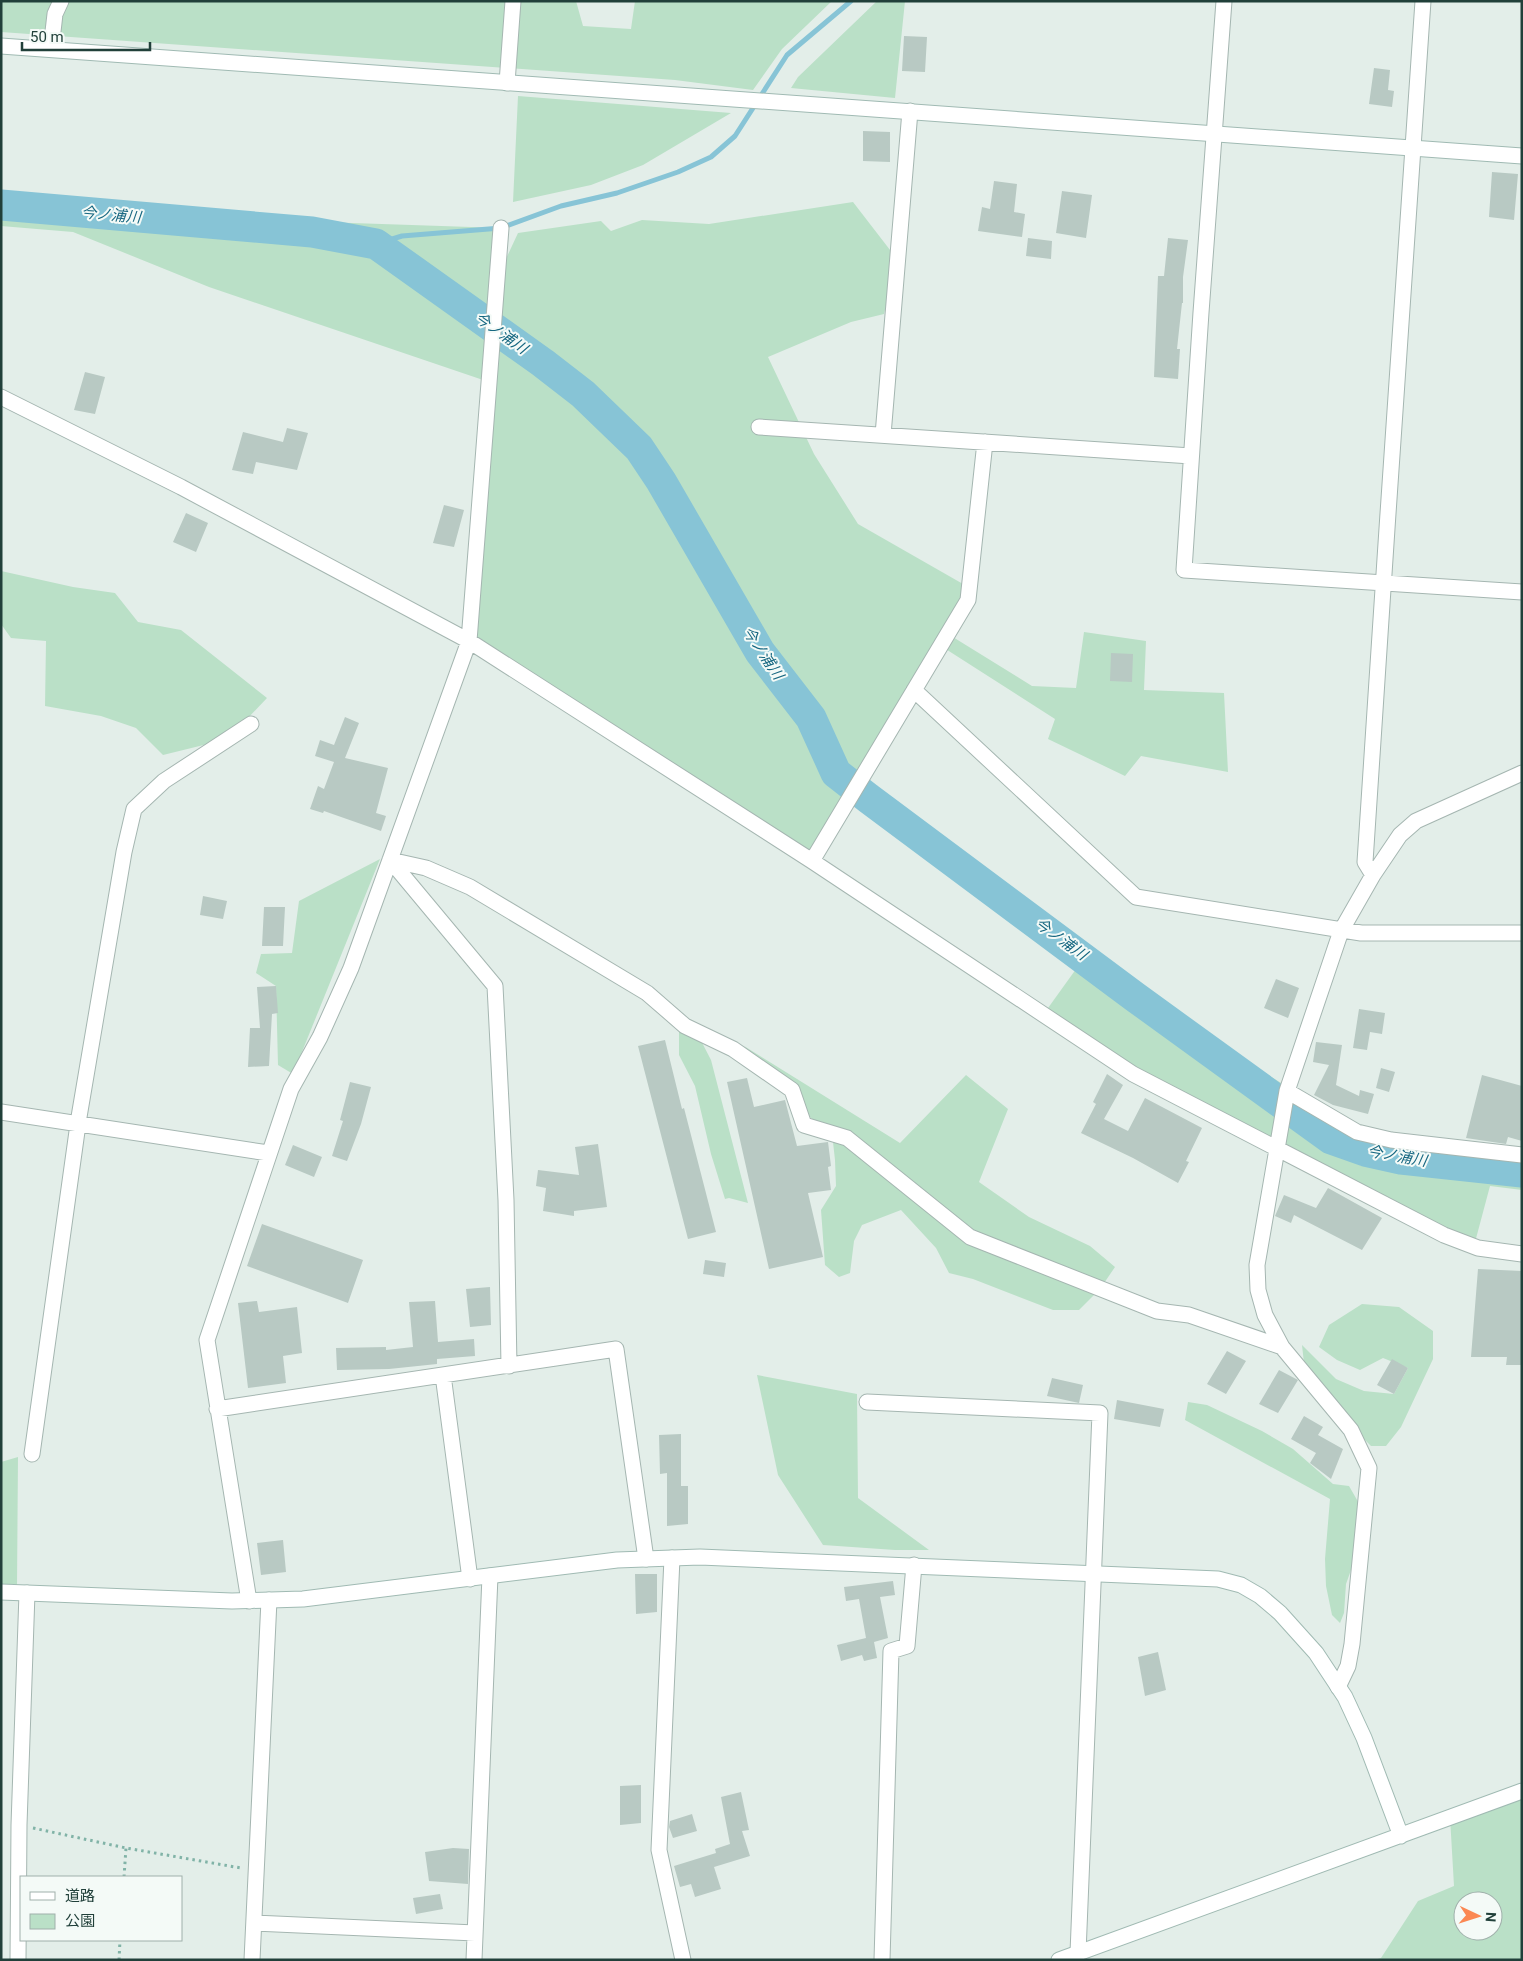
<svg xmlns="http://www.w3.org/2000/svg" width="1523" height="1961" font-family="Roboto,'Noto Sans JP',sans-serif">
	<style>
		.green { fill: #bae0c7; fill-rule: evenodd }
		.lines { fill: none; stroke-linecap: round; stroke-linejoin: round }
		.stream { stroke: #87c4d6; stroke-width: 5 }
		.river { stroke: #87c4d6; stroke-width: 31 }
		.building { fill: #b8c9c3 }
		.street-casing { stroke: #a5b6b1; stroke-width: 17 }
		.secondary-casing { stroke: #a0bab3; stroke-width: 17 }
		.path { stroke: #81b3a7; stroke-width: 3; stroke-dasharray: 2.5 4; stroke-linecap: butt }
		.street { stroke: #fff; stroke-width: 15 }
		.secondary { stroke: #fff; stroke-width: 15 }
		.labels { text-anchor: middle; stroke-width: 4; stroke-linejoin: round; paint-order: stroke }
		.water-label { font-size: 15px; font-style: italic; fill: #166781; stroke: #f4faf7 }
	</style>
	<rect width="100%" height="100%" fill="#e3eee9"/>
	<path class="green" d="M1,1H576L583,26L631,29L635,1H832L782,49L753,90L675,80L1,32Z
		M877,1H905L895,98L791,88L798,77Z
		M518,96L731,113L643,165L591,185L513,202Z
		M1,201L177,210L322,222L501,228L497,278L518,233L601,221L611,231L642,220L709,224L853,202L897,259L884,314L851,322L768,357L814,454L858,524L970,588L812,861L469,641L489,382L209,287L73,232L1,226Z
		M1,571L73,587L115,593L138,622L181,630L267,698L228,739L163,755L136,728L101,716L45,706L46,641L11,638L1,624Z
		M1084,632L1146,641L1144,690L1224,693L1228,772L1141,756L1125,776L1048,739L1055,719L941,646L948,634L1032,686L1076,688Z
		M380,859L293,1074L278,1065L276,986L256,973L261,954L292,953L299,901Z
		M1089,951L1186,1023L1359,1132L1522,1155V1190L1490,1186L1474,1246L1168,1092L1043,1015Z
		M679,1021L696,1031L711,1060L748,1203L729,1198L725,1199L711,1154L695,1086L679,1055Z
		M744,1046L900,1143L966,1075L1008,1109L979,1182L1029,1217L1090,1246L1115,1267L1100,1289L1079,1310H1053L973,1279L949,1273L936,1248L901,1210L862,1225L854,1241L850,1273L839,1277L825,1265L821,1210L836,1186L835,1160L832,1133L807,1115Z
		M1362,1304L1399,1307L1433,1331V1359L1401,1427L1386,1446H1371L1335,1410L1304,1363L1302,1345L1336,1379L1364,1391L1394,1394L1408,1368L1383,1358L1360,1370L1337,1360L1319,1347L1329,1325Z
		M757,1375L857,1394L858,1498L929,1550H895L823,1545L778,1475Z
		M1188,1402L1207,1405L1262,1431L1293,1449L1333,1484L1349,1486L1364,1512L1362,1539L1346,1584L1344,1613L1340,1623L1332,1615L1326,1586L1325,1559L1330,1499L1185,1420Z
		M18,1457L17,1586L1,1587V1462Z
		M1522,1791V1960H1374L1381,1958L1418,1901L1454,1886L1450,1817ZM1463,1901H1493V1931H1463Z"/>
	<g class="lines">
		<path class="stream" d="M376,244L402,236L501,228L561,206L617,193L678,172L711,157L735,136L787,55L851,1"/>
		<path class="river" d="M1,205L312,232L376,244L543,363L583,394L639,448L661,481L760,652L811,718L836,773L868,798L1135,997L1331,1139L1365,1151L1401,1159L1522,1172"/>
	</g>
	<path class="building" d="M904,36L927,37L925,72L902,71Z
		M1374,68L1390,70L1388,90L1394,91L1392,107L1369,104Z
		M863,131L890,132V162L863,161Z
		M1492,172L1518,174L1514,220L1489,217Z
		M994,181L1017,184L1014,212L1025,214L1022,237L978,231L982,207L990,209Z
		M1062,191L1092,195L1086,238L1056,233Z
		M1028,238L1052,241L1051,259L1026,256Z
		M1168,238L1188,240L1183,277V303H1182L1177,349H1180L1178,379L1154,377L1158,276H1164Z
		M85,372L105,377L95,414L74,410Z
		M287,428L308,433L297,470L256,462L253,474L232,470L243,432L283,442Z
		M444,505L464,510L454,547L433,543Z
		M186,513L208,523L196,552L173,542Z
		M1111,653L1133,654L1132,682L1110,681Z
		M345,717L359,723L345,758L388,768L376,813L386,816L381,831L324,811L323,813L310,809L318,786L324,789L334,762L315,756L320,740L334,745Z
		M203,896L227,901L223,919L200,915Z
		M264,907H285L283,946H262Z
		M1276,979L1299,988L1288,1018L1264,1008Z
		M276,986L278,1013L272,1014L269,1066L248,1067L250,1028H260L257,987Z
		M1359,1009L1385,1013L1382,1034L1370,1032L1367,1050L1353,1048Z
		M665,1040L682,1109L684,1108L716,1232L688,1239L638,1046Z
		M1316,1042L1342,1045L1336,1085L1359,1096L1360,1090L1374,1094L1368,1114L1333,1105L1314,1095L1329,1065L1313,1062Z
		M1381,1068L1395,1072L1389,1092L1376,1088Z
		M1107,1074L1123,1085L1104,1119L1128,1131L1145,1098L1202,1128L1186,1161L1189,1162L1178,1183L1133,1158L1081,1133L1096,1104L1093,1102Z
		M1482,1075L1522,1086V1141L1508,1137L1506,1144L1466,1138Z
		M747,1078L754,1107L785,1100L797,1146L828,1142L831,1166L828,1167L831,1190L808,1193L823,1257L769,1269L727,1082Z
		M350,1082L371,1087L361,1124L347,1161L332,1156L343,1121L340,1120Z
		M598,1144L607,1207L574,1211V1216L543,1211L546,1188L536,1186L538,1170L579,1175L575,1147Z
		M293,1145L322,1157L314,1177L285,1165Z
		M1328,1188L1382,1218L1362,1250L1294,1215L1291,1223L1275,1216L1284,1195L1316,1208Z
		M262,1224L363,1260L348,1303L247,1266Z
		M705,1260L726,1263L724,1277L703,1274Z
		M1478,1269L1522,1271V1365H1506L1507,1357H1471Z
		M490,1287L491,1325L470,1327L466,1289Z
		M257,1301L259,1312L297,1307L302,1353L283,1356L286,1383L248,1388L238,1303Z
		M435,1301L438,1342L474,1339L475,1356L437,1359V1364L389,1369L337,1370L336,1348L386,1347V1350L413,1347L409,1302Z
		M1227,1351L1246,1361L1226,1394L1207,1384Z
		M1392,1359L1408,1368L1394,1394L1377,1385Z
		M1279,1370L1298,1380L1278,1413L1259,1404Z
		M1052,1378L1083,1385L1079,1403L1047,1396Z
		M1117,1400L1164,1409L1160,1427L1114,1419Z
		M1304,1416L1323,1427L1318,1435L1343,1449L1331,1479L1310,1463L1316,1453L1291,1439Z
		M681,1434V1486H688V1524L667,1526V1473L660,1474L659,1435Z
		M283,1540L286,1572L261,1575L257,1543Z
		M635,1574H657V1612L636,1614Z
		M893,1581L895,1595L880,1597L888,1638L874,1642L877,1658L864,1661L862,1655L841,1661L837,1645L866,1638L859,1599L846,1601L844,1587Z
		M1158,1652L1166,1690L1145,1696L1138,1657Z
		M641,1785V1823L620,1825V1786Z
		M741,1792L749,1830L742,1831L750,1856L714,1867L721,1889L695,1897L691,1884L680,1887L674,1866L716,1853L715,1849L730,1844L721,1797Z
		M692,1814L697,1831L673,1838L669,1827L670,1821Z
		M453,1848L469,1849L468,1884L429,1881L425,1852Z
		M440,1894L443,1909L416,1914L413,1898Z"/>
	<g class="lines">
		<defs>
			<path id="street" d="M1224,1C1209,191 1196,380 1184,570L1522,592
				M51,49L55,14L61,1
				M507,83L513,1
				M1,397L181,487L469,641L812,861L1133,1074L1444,1235L1478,1248L1522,1254
				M759,427L1191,456
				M883,435L910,111
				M914,690L1136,897L1361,933H1522
				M390,860L426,868L470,887L647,993L685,1026L733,1049L792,1090L804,1125L847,1138L970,1237L1157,1311L1189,1315L1282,1347
				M390,860L495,986L506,1200L509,1366
				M812,861L968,600L985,442
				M1373,875L1365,862C1385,575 1401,288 1423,1
				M1287,1091L1357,1132L1391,1140L1522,1155
				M1,1112L268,1153
				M443,1375L470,1579
				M867,1402L1100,1413L1078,1953
				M217,1409L616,1349L646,1559
				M32,1454L79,1117L124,852L134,809L164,781L251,724
				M672,1558L659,1850L683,1960
				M249,1601L207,1340L291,1089L320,1037L351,968L469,641L501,228
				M1338,1687L1348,1666L1352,1644L1369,1468L1351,1430L1282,1347L1265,1315L1258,1290L1257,1265L1287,1091L1341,931L1373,875L1400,835L1416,821L1522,773
				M254,1923L475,1933
				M18,1960L19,1825L27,1593
				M252,1960L269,1600
				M474,1960L490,1576
				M882,1960L891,1651L907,1646L914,1565"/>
			<path id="secondary" d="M1,46L1522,156
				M1,1592L232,1601L303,1599L617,1560L700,1557L1218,1579L1241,1585L1260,1596L1280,1613L1316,1653L1345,1697L1364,1738L1401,1836
				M1059,1960L1522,1791"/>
		</defs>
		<use href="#street" class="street-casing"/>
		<use href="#secondary" class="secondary-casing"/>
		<path class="path" d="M33,1828L126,1848L241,1868
			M124,1877L126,1848
			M119,1960L120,1940"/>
		<use href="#street" class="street"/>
		<use href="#secondary" class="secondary"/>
	</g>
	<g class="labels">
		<g class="water-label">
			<text transform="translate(111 215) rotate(5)" y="5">今ノ浦川</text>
			<text transform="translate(501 333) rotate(35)" y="5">今ノ浦川</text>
			<text transform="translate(763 653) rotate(56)" y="5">今ノ浦川</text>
			<text transform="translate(1061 939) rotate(36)" y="5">今ノ浦川</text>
			<text transform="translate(1397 1156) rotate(10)" y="5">今ノ浦川</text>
		</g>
	</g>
	<rect width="1523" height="1961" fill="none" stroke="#21403a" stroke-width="5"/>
	<rect x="20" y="1876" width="162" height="65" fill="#f4faf7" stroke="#a0b0ab"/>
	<rect x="30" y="1892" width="25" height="8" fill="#ffffff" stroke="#a0b0ab"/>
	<text x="65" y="1901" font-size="15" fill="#21403a">道路</text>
	<rect x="30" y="1914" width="25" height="15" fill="#bae0c7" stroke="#a0b0ab"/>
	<text x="65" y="1926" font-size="15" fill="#21403a">公園</text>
	<g transform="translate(1478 1916) rotate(94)"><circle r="24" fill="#f4faf7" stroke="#a0b0ab"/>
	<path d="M0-4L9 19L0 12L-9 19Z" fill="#fb8853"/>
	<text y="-8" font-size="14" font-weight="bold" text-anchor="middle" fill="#21403a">N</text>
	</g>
	<path d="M22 42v8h128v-8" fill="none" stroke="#21403a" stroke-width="2.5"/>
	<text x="30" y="42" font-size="15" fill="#21403a" stroke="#f4faf7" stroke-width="4" paint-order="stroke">50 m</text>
</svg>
